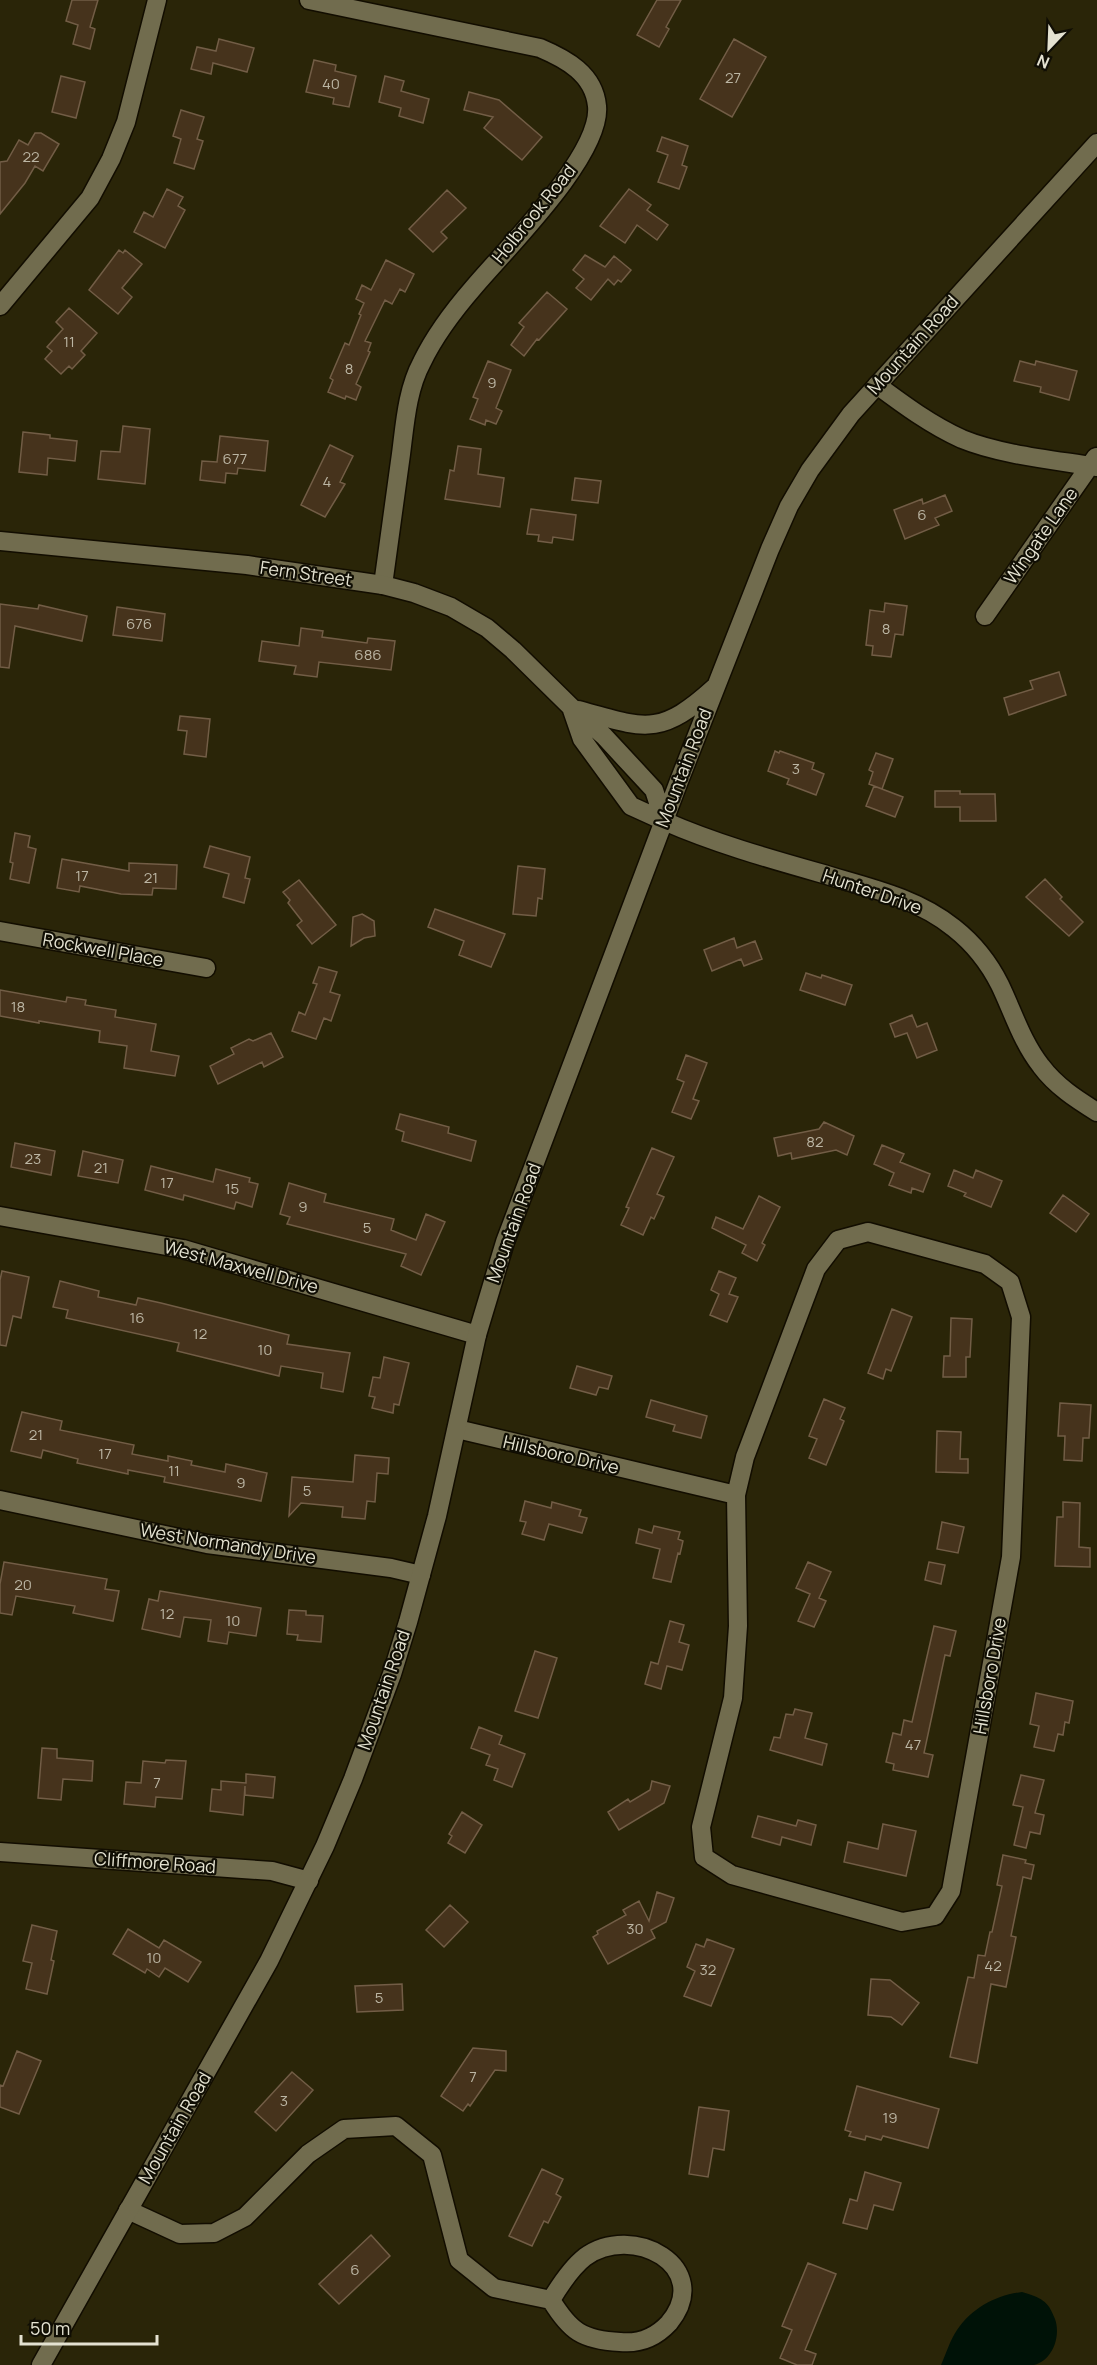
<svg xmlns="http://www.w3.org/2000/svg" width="1097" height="2365" font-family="Manrope,sans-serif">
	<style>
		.water { fill: #001207 }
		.building { fill: #46331c; stroke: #725d46; stroke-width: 1.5 }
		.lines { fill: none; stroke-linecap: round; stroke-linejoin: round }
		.street-casing { stroke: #120d00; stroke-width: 21 }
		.secondary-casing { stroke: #120d00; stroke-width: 21 }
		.street { stroke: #716c4e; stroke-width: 18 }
		.secondary { stroke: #716c4e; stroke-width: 18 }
		.labels { text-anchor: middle; stroke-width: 4.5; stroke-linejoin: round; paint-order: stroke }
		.number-label { font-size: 15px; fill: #bcb6a4 }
		.street-label { font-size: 18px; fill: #e4e2d1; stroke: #100e04 }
	</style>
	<rect width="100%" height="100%" fill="#2a2508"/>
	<path class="water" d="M1022,2292C1041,2298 1048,2300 1055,2319C1061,2336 1053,2360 1034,2365C1028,2365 1018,2365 1011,2365C988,2365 964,2365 941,2365C946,2354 950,2340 957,2330C972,2308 996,2295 1022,2292Z"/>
	<path class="building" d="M72,0H98L90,27L95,29L90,49L73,44L78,25L66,21Z
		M657,0H681L666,27L669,29L659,47L637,35Z
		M219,39L254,48L247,72L213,63L211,74L191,69L197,47L216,51Z
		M734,39L766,57L732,117L700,99Z
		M314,60L336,65L335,71L356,76L349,107L333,104L334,98L306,92Z
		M61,76L85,82L76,118L52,112Z
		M385,76L404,81L401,91L429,99L423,123L399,116L401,108L379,102Z
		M469,92L499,100L542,137L522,160L484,128L493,117L464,110Z
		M181,110L204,117L197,139L203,141L194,169L174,163L181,139L173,136Z
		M35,133H41L59,144L43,171L35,166L25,183L0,214V162L7,161L19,140L28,145Z
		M662,137L688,146L682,165L687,167L679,189L658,182L668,155L657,151Z
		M167,189L183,197L178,206L185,210L165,248L134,232L144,212L153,217Z
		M629,189L651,205L647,210L668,225L657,240L637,225L625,243L600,226Z
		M447,190L466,208L441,232L447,238L433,252L409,229Z
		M119,250L123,253L125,250L142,264L122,288L132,297L118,314L89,290Z
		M585,255L605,267L614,256L631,270L621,282L618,280L614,285L608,279L591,300L576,288L584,279L573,270Z
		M386,260L414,274L405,292L400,289L392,304L385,300L365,341L371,343L368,351L370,352L356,384L361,387L356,400L346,396L345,399L328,392L333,380L330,378L345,343L349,345L361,315L359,314L364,303L356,299L362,285L371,290Z
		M547,292L567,309L539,340L537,339L524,356L511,345L524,327L519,323Z
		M69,308L97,333L81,351L85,355L72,369L69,366L61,374L45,359L52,351L47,347L63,329L56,322Z
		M488,361L511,370L496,408L502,411L496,424L486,420L485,425L470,419L478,399L473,397Z
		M1020,361L1035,365L1036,361L1077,371L1069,400L1040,392L1041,387L1014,381Z
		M123,426L150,429L145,484L98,479L101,451L120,452Z
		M23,432L50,435V438L77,441L75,461L48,458L47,475L19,472Z
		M220,436L268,441L265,471L238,468L237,474L226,473L225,483L200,480L202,461L217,462Z
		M330,445L353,456L340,482L345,484L325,517L301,505Z
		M458,446L481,449L478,474L504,478L500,507L445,499L450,470L454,471Z
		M575,478L601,481L598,503L572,500Z
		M945,495L952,511L935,518L939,525L905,539L894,510L922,499L923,504Z
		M531,509L576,515L573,540L553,537L552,543L538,541L539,535L527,534Z
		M885,603L907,606L903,635L895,634L891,657L872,655L873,646L866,645L870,610L884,612Z
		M0,604L38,609L39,605L87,616L82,641L15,626L9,668L0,667Z
		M117,607L165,614L162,641L113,635Z
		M301,628L323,631L322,637L367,643L368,638L395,641L391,670L319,662L317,677L294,674L296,666L259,661L262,641L299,646Z
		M1059,672L1066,695L1009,715L1004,698L1033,689L1030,681Z
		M180,716L210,719L206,757L184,754L187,731L178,730Z
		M775,751L779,753L780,751L814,763L812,769L824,774L816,795L787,784L789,779L768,771Z
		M876,753L893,759L882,789L869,784L873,772L869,770Z
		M874,786L903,797L895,817L866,806Z
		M935,791H960V794H995L996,821H960V807H935Z
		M15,833L30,836L28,847L36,849L29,883L10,879L13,863L10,862Z
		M210,846L250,857L245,878L250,879L244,903L223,897L229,874L204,867Z
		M62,859L129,871V863L177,865L176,889L153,888L152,895L121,894L80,886L79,892L57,888Z
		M518,866L545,869L542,899L538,898L536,916L513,914Z
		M1045,879L1062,897L1060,899L1083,922L1069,936L1026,897Z
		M299,880L336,925L312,944L297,925L302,921L288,903L290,900L283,892Z
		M435,909L505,934L491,967L459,955L464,941L428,927Z
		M362,914L374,921L375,936L364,938L351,946L353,917Z
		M734,938L737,948L755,941L762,959L744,966L741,959L712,971L704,950Z
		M319,967L337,972L330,992L340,995L331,1021L324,1018L316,1039L292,1031L299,1012L305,1015L317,984L313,983Z
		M806,973L821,978L822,975L852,985L845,1005L800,990Z
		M0,990L66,1002L67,997L86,1000L85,1005L116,1010L115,1017L156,1024L151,1051L179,1056L175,1076L124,1068L127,1046L99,1042L100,1031L39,1021V1023L0,1016Z
		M912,1015L917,1027L927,1023L937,1050L917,1058L907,1033L895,1037L890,1024Z
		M271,1033L283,1057L264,1067L262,1062L218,1084L210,1066L234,1054L231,1048L249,1039L253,1041Z
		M686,1055L707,1063L693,1099L699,1101L691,1119L672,1112L684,1082L677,1079Z
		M400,1114L449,1127L448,1133L476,1141L471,1161L402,1141L404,1132L396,1129Z
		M824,1122L854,1136L847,1155L836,1150L792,1159L791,1153L778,1156L774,1138L819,1129Z
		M15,1143L55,1151L51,1175L11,1167Z
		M882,1145L904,1154L900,1162L930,1174L923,1192L912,1188L911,1193L889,1185L894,1173L874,1164Z
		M652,1148L674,1157L657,1194L664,1197L654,1219L651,1217L643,1235L621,1225L629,1208L626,1207Z
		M83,1151L123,1160L118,1183L78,1176Z
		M151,1166L213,1182L216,1169L250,1178L249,1182L258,1184L252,1207L236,1202L234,1209L184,1195L183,1200L145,1190Z
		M954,1170L973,1178L976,1170L1002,1181L991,1207L964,1196L966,1193L948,1186Z
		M289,1183L326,1194L324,1202L394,1219L391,1230L416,1240L426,1214L445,1222L421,1275L401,1266L406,1254L287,1224L290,1217L280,1214Z
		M1063,1195L1089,1214L1076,1232L1050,1213Z
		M759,1196L780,1207L762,1243L765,1245L757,1261L742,1253L746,1245L712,1228L716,1217L743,1229Z
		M2,1271L29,1277L21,1318L13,1316L6,1346L0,1345V1280Z
		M719,1271L736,1278L729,1294L738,1297L727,1322L710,1315L719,1294L711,1290Z
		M60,1281L99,1291L98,1297L136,1305L138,1298L161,1303L289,1335L287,1344L350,1353L343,1392L321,1388L323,1373L281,1366L279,1376L177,1351L179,1343L66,1318L68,1310L53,1307Z
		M892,1309L912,1317L891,1371L886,1369L883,1379L868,1373Z
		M951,1318L972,1319L970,1357H966V1377H943L944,1356H950Z
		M384,1357L409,1363L399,1405L394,1404L393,1413L372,1408L375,1397L369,1396L373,1377L380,1378Z
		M577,1366L612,1376L608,1389L599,1387L596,1395L570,1388Z
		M824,1399L845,1408L840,1419L844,1421L826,1465L809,1458L817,1439L809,1436Z
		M651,1400L707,1416L701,1438L673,1431L675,1425L646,1417Z
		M1060,1403L1091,1405L1089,1438H1083L1082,1461L1064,1460L1065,1436H1058Z
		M22,1412L62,1421L60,1430L134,1445L132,1454L168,1461V1456L192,1461L191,1465L225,1472L226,1464L267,1473L261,1501L164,1482L165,1477L128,1470V1474L77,1463L78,1459L43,1450L41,1458L11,1451Z
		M937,1431L961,1432L960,1459H968V1473L936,1472Z
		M355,1455L389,1458L388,1474L377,1473L375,1502L367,1501L365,1519L342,1517L343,1507L301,1503L289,1516L292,1477L353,1482Z
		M525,1501L551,1508L552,1502L581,1510L579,1516L587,1518L582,1533L549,1524L544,1540L522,1534L526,1522L520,1521Z
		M1063,1502L1080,1503L1079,1547L1090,1548V1567L1055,1566L1057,1517H1063Z
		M942,1522L964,1527L958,1553L937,1549Z
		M654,1526L680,1532L678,1539L683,1541L680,1554L678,1553L671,1582L653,1578L660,1549L636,1543L639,1529L652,1533Z
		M4,1562L107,1579L105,1589L119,1591L113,1621L73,1613L75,1606L16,1596L12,1615L0,1613V1584Z
		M808,1562L831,1572L819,1598L826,1601L814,1627L798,1621L810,1594L796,1588Z
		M929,1562L945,1565L941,1584L925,1580Z
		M160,1591L261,1608L256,1636L229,1632L227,1644L208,1641L211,1620L184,1617L180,1637L142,1629L149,1599L158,1601Z
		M289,1610L306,1611V1615L323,1616L321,1642L297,1640L298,1635L287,1634Z
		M670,1621L684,1625L679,1642L689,1645L682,1670L667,1666L661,1689L645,1684L651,1662L658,1664Z
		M934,1626L956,1631L950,1656L945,1655L924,1753L933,1755L928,1777L893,1770L894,1764L886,1762L893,1733L901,1735L904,1720L912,1722Z
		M535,1651L557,1658L538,1718L515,1711Z
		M1036,1693L1073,1701L1069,1723L1065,1722L1063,1735L1058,1734L1054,1751L1034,1747L1039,1726L1030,1724Z
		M795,1709L812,1713L805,1738L827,1744L822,1765L770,1750L774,1737L780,1738L786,1714L793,1715Z
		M479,1727L502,1736L499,1744L525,1754L512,1787L494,1780L498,1769L486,1765L490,1755L471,1748Z
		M42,1748L57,1749V1758L93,1761L92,1781L63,1779L61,1800L38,1798Z
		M166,1760L186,1761L182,1799L156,1797L155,1807L124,1804L126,1782L141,1783L143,1761L165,1763Z
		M246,1774L275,1777L273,1798L245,1795V1786L243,1815L210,1811L212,1789L221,1790V1781L246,1783Z
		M1021,1775L1044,1780L1035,1813L1044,1815L1040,1834L1030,1832L1026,1848L1014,1845L1023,1807L1013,1805Z
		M652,1781L670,1786L664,1803L619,1830L608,1812L628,1799L630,1802L650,1790Z
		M462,1812L482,1825L465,1853L448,1843L452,1836L449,1834Z
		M758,1816L796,1826L798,1820L816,1825L811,1845L782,1837L780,1845L752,1837Z
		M883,1824L916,1831L906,1876L844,1862L848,1842L878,1849Z
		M1003,1855L1026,1860L1025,1863L1034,1865L1031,1879L1023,1877L1011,1936L1016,1937L1006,1987L991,1984L977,2063L950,2057L968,1977L974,1978L978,1955L985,1956L990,1932H992L1002,1886L997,1885Z
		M657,1892L674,1898L666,1922L651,1930L655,1938L608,1964L593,1937L598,1934L597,1931L626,1915L623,1910L639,1901L649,1921Z
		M450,1905L468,1922L444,1947L426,1930Z
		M32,1925L57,1931L51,1960L54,1961L47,1994L26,1989L32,1963L23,1961Z
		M128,1929L159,1948L164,1940L201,1962L188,1982L165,1968L159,1977L147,1969L145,1973L113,1954Z
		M707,1939L734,1949L711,2006L684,1996L695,1971L687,1967L696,1944L704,1947Z
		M871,1979L890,1980L919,2003L902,2025L891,2017L868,2015Z
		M402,1984L403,2010L357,2012L355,1986Z
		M473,2048L506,2051V2071L495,2070L470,2106L468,2104L463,2111L441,2096Z
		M17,2051L41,2061L19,2114L0,2107V2085L3,2086Z
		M292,2072L313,2090L276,2131L255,2112Z
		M857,2086L939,2109L928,2148L883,2136L881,2140L866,2136L865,2140L849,2136L851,2132L845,2130Z
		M699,2107L729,2111L724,2150L713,2148L708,2177L689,2174Z
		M542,2169L563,2179L556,2194L561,2197L548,2223L544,2221L532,2246L509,2236Z
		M865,2172L901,2183L893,2210L874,2205L867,2229L843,2223L850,2199L857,2201Z
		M371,2235L390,2256L339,2304L319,2284Z
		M808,2263L836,2274L805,2350L816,2354L812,2365H797L780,2358L792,2330L782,2326Z"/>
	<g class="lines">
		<defs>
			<path id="street" d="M309,0L540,48C566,59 594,74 597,106C602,155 505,250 474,287C454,310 435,335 422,362C407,390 405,423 401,454C395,498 389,541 383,585
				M0,306L90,198L111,159L126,122L157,0
				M877,385C904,405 931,425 962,439C1001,455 1055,460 1097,467
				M985,616L1096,457
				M664,821C714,843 767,858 820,873C866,887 916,897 954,928C973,943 989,963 1000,985C1013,1012 1022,1042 1041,1066C1056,1086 1076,1099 1097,1112
				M0,931L206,968
				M0,1216L183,1249L477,1335
				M868,1232L985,1264L1010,1282L1021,1317L1011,1557L951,1891L935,1916L902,1922L732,1875L704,1857L701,1827L733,1698L738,1626L736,1495L745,1457L816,1269L838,1240Z
				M457,1429L736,1495
				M0,1500L207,1544L391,1568L421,1575
				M0,1852L272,1871L309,1881
				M128,2210L180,2234L214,2233L245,2217L308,2154L344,2129L396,2126L432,2155L459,2260L494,2288L551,2300C570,2331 582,2340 620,2342C639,2344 656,2337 669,2323C715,2267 632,2222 585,2257C571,2268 560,2285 551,2300"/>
			<path id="secondary" d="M0,541L247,565L383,585L414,593L451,607L487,628L513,650L572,708L604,736L654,790L664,821
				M572,710L582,739L631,806L664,821
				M578,710C644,728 659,738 714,688
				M41,2365L269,1961L325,1846L353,1779L392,1674L408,1622L437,1516L477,1335L505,1242L679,781L770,549L789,506L810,470L851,414L1097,143"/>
		</defs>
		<use href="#street" class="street-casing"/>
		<use href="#secondary" class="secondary-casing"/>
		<use href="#street" class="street"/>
		<use href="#secondary" class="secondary"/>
	</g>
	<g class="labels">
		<g class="number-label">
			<text x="733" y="83">27</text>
			<text x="331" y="89">40</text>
			<text x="31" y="162">22</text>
			<text x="69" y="347">11</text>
			<text x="349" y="374">8</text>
			<text x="492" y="388">9</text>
			<text x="235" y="464">677</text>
			<text x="327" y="487">4</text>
			<text x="922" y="520">6</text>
			<text x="139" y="629">676</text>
			<text x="886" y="634">8</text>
			<text x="368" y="660">686</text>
			<text x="796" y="774">3</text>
			<text x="82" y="881">17</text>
			<text x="151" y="883">21</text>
			<text x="18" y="1012">18</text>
			<text x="815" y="1147">82</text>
			<text x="33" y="1164">23</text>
			<text x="101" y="1173">21</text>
			<text x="167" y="1188">17</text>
			<text x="232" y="1194">15</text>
			<text x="303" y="1212">9</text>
			<text x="367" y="1233">5</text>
			<text x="137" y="1323">16</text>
			<text x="200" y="1339">12</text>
			<text x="265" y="1355">10</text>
			<text x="36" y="1440">21</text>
			<text x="105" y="1459">17</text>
			<text x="174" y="1476">11</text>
			<text x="241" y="1488">9</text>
			<text x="307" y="1496">5</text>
			<text x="23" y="1590">20</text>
			<text x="167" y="1619">12</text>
			<text x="233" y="1626">10</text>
			<text x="913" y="1750">47</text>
			<text x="157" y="1788">7</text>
			<text x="635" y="1934">30</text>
			<text x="154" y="1963">10</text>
			<text x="993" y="1971">42</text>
			<text x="708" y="1975">32</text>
			<text x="379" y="2003">5</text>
			<text x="473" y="2082">7</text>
			<text x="284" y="2106">3</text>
			<text x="890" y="2123">19</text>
			<text x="355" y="2275">6</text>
		</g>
		<g class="street-label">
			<text transform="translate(534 214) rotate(-51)" y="6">Holbrook Road</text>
			<text transform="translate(913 345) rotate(-48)" y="6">Mountain Road</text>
			<text transform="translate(1041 536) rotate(-55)" y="6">Wingate Lane</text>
			<text transform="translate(306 574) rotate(8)" y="6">Fern Street</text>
			<text transform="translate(684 768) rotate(-69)" y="6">Mountain Road</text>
			<text transform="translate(872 892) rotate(19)" y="6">Hunter Drive</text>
			<text transform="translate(103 950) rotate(10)" y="6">Rockwell Place</text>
			<text transform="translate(514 1223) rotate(-70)" y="6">Mountain Road</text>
			<text transform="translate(241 1267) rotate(15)" y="6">West Maxwell Drive</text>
			<text transform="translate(561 1455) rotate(13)" y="6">Hillsboro Drive</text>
			<text transform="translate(228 1544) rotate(9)" y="6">West Normandy Drive</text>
			<text transform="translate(990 1676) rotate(-80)" y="6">Hillsboro Drive</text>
			<text transform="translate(384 1690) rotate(-71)" y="6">Mountain Road</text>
			<text transform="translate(155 1863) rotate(4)" y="6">Cliffmore Road</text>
			<text transform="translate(175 2128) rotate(-60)" y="6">Mountain Road</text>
		</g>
	</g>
	<g transform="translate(1049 48) rotate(203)" stroke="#100e04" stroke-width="4.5" paint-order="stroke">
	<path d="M0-4.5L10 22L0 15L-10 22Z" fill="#e4e2d1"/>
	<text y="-9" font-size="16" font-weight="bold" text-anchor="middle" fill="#e4e2d1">N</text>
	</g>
	<path d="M21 2335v9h136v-9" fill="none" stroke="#e4e2d1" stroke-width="3"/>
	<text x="30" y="2335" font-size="18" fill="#e4e2d1" stroke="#100e04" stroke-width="4.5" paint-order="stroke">50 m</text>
</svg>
